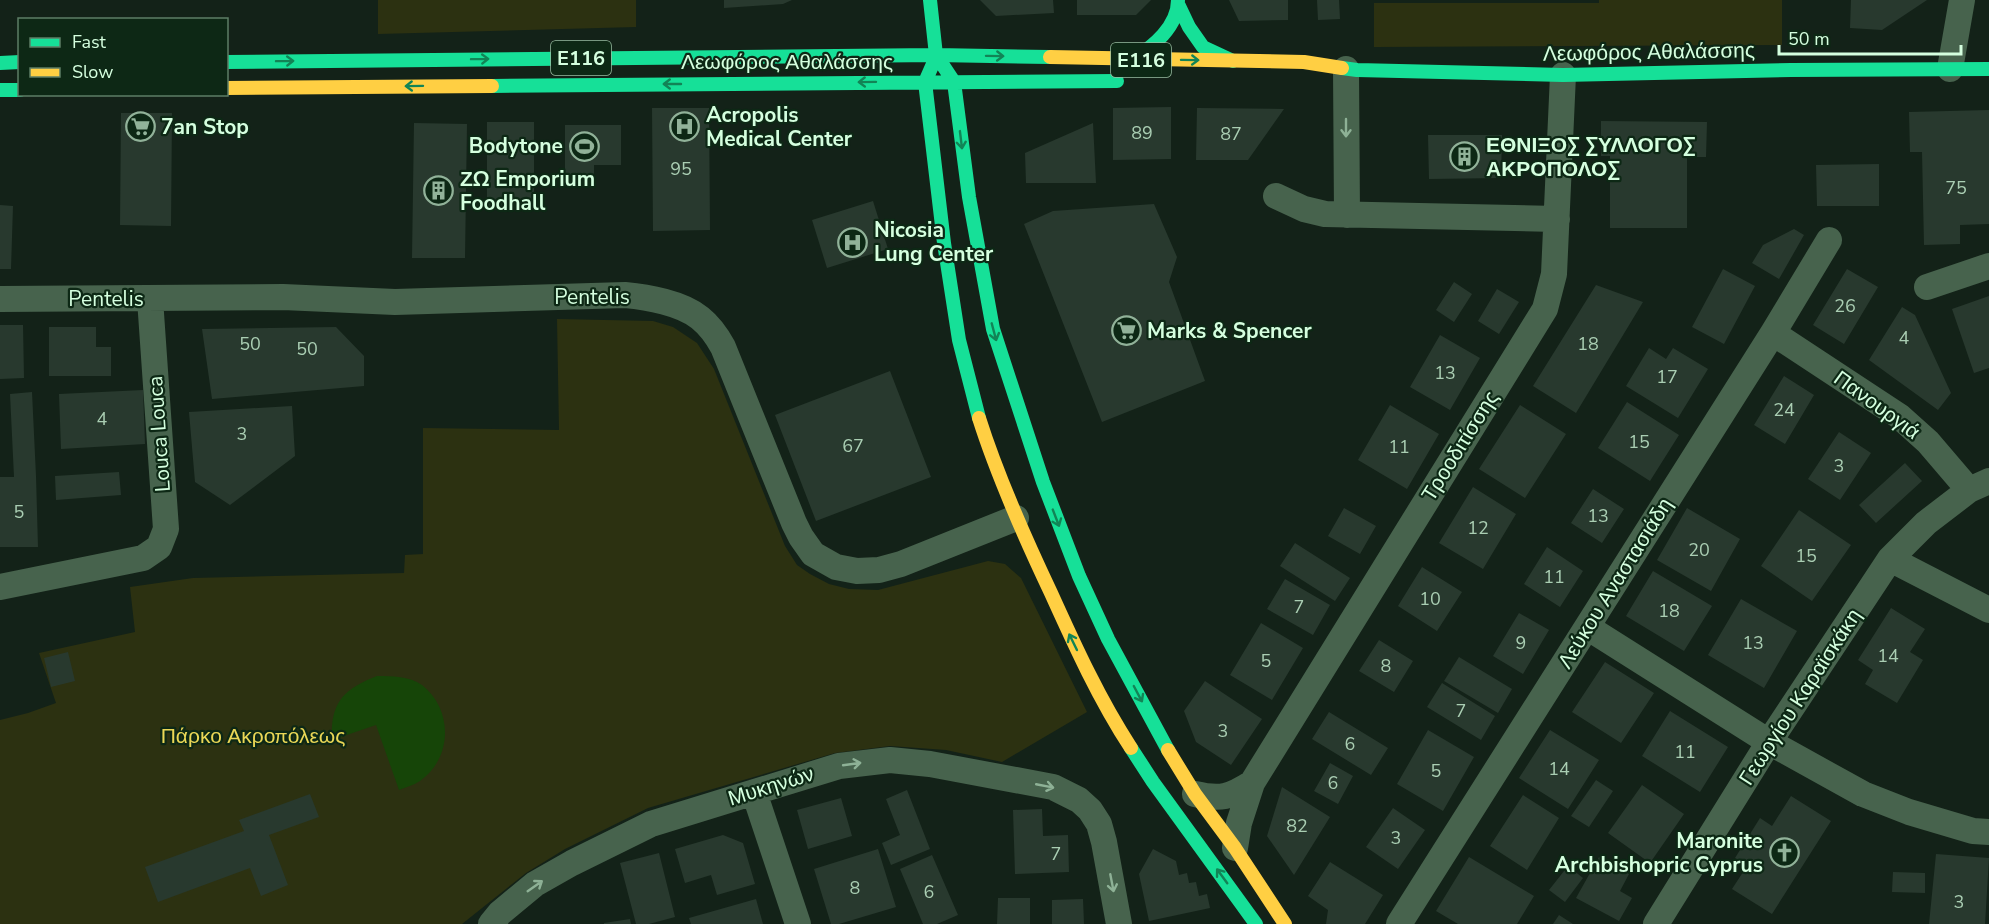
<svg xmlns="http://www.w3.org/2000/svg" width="1989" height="924" font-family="'Nunito Sans',sans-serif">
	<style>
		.green { fill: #2c3111 }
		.water { fill: #164508 }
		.building { fill: #28392e }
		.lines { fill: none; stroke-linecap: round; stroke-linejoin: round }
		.street { stroke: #47634d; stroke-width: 26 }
		.fast { stroke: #16e098; stroke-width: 14 }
		.slow { stroke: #ffcf43; stroke-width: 14 }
		.oneway { stroke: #128456 }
		.oneway2 { stroke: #8eb196 }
		.labels { text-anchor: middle; stroke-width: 4.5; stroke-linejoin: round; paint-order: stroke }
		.number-label { font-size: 18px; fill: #aaceb3 }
		.shield { fill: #0d2815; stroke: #99bea2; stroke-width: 1.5 }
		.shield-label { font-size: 20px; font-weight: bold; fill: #d5ffdf }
		.street-label { font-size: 21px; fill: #d5ffdf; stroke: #0d2815 }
		.poi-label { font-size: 21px; font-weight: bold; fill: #d5ffdf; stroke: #0d2815; text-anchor: start }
		.park-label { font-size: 21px; fill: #ead756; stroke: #0d2815 }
	</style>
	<rect width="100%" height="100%" fill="#132218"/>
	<path class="green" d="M378,0H636V27L378,34Z
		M1599,0H1782V45L1374,47V3H1599Z
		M557,319L653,321L673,327L697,343L714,369L785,546L797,565L810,574L829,584L849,589L878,590L988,561L1005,564L1021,578L1087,712L1002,762L946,750L890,746L835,753L648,808L565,849L526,873L462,924H0V720L28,713L56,703L39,653L135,632L130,587L193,578L404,573L405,555L423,554V428L559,430Z"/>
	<path class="water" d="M377,676C392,676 409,676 422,685C453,709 453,758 420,781C414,785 406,787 399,790L376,725L332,740C330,702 344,689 377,676Z"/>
	<path class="building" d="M724,0H792L783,4L724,8Z
		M980,0H1053L1054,13L996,16Z
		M1077,0H1151L1136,15H1077Z
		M1229,0H1288V20L1239,21Z
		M1317,0H1339L1340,19L1318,20Z
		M1851,0H1927L1882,30L1850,28Z
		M1171,107V159L1113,160V108Z
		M652,108H709L710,230L653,231Z
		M1197,108L1284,109L1248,160H1196Z
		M1989,110V224L1960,225V244L1924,245L1922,152H1910L1909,112Z
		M121,113H172L171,226L120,225Z
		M1601,121L1707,122L1706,157H1687V228H1610V156H1601Z
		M487,122H534V210H487Z
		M414,123L467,124L465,258H412Z
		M1093,123L1096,183H1026L1025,153Z
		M565,125H621V165H594V178H565Z
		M1428,135H1502L1501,178L1429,179Z
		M1879,164V206H1817L1816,165Z
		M873,201L888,249L827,268L812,220Z
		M1154,204L1177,257L1169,282L1205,381L1102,422L1024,224L1053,211Z
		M0,205L13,206L11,269H0Z
		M1794,229L1804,235L1779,279L1752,263L1763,245Z
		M1723,269L1755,286L1724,344L1692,327Z
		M1847,269L1878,287L1844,344L1813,325Z
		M1454,282L1472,294L1454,322L1436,310Z
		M1596,285L1643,302L1576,413L1533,386Z
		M1497,289L1519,302L1499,334L1478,321Z
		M1989,296V368L1974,373L1952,309Z
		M1902,307L1915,315L1951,393L1938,410L1869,360Z
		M0,325H23L24,378L0,379Z
		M49,327H96V347H111V376H49Z
		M336,327L364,356V386L212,399L202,329Z
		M1440,335L1480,358L1450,410L1410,387Z
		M1649,348L1666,359L1673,348L1708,369L1678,418L1626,386Z
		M890,371L931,477L816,521L775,415Z
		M1784,376L1814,395L1785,444L1754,425Z
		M143,390L145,444L61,449L59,394Z
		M32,392L36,476L38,547H0V477H14L10,394Z
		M1627,402L1679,435L1650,481L1598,448Z
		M1390,405L1439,434L1407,489L1358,460Z
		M1520,405L1566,434L1525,498L1479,469Z
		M292,406L295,456L230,505L195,482L189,412Z
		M1839,432L1871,453L1840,500L1808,479Z
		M1905,463L1922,481L1876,523L1859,505Z
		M119,472L121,495L56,500L55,476Z
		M1473,487L1516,514L1483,569L1439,543Z
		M1593,489L1624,509L1602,543L1571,523Z
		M1344,508L1376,526L1360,554L1328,536Z
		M1687,508L1740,539L1711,591L1657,560Z
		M1799,510L1851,545L1812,601L1761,566Z
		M1295,543L1350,578L1335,601L1280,566Z
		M1547,547L1583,571L1560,607L1524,584Z
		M1422,567L1462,592L1437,631L1398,606Z
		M1653,571L1712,606L1684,651L1626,616Z
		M1285,579L1330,605L1313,635L1267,609Z
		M1741,599L1797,631L1764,688L1708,655Z
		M1891,608L1925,629L1910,652L1923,660L1897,703L1865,684L1873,670L1858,660Z
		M1519,613L1549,630L1523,674L1493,656Z
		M1261,623L1303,648L1272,700L1230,675Z
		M1379,640L1413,661L1394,692L1359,671Z
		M68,652L75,681L51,687L44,658Z
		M1459,657L1512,689L1498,713L1444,681Z
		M1605,662L1654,693L1621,743L1572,712Z
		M1205,681L1262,719L1231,765L1196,742L1184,711Z
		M1442,683L1495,716L1481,740L1427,707Z
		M1670,711L1728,747L1700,792L1642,756Z
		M1329,712L1388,748L1371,775L1312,739Z
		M1428,730L1474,757L1443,811L1397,784Z
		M1550,730L1599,760L1568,809L1519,778Z
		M1330,763L1353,776L1338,804L1314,791Z
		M1596,780L1613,791L1589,827L1571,816Z
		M1642,785L1684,814L1650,863L1608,833Z
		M1282,787L1330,817L1294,875L1267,836Z
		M907,790L930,849L891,865L882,843L900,835L886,799Z
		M310,794L319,817L269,835L288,885L261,896L250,868L158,902L145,867L244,831L239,820Z
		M1523,795L1559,818L1527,870L1490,846Z
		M1791,796L1831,821L1772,914L1732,889L1747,866L1735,858L1760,818L1772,826Z
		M841,798L852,836L808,849L797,810Z
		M1393,808L1425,830L1398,869L1366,847Z
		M1042,809L1043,836L1068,835L1069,872L1015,874L1013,810Z
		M723,835L743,843L755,884L717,895L711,875L685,883L675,849Z
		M878,849L896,907L839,924H831L814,869Z
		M1153,849L1176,861L1179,875L1187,873L1189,883L1196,882L1199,896L1207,894L1210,908L1149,921L1139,874Z
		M659,853L675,917L649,924H636L620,863Z
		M1936,854L1989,858L1985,924H1929Z
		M932,855L958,915L937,924H923L900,869Z
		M1469,857L1534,896L1517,924H1458L1436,911Z
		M1599,857L1629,874L1620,891L1632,898L1619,921L1576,898Z
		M1330,862L1383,895L1365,924H1326L1328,910L1308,896Z
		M1568,866L1583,878L1565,902L1549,890Z
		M1893,872L1925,873V893L1892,892Z
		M998,898H1030V924H997Z
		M756,899L763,924H691L689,918Z
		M1083,899L1084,924H1052V900Z
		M1559,915L1573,924H1553Z
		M630,919L631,924H604V923Z"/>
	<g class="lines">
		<path class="street" d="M1346,69L1347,215
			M1950,69L1962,0
			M1276,196L1304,209L1325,214L1557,219
			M1927,287L1989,266
			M0,299L283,297L395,302L625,295C647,297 682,303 700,318C710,326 717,336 723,347L794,523L801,537L813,554L836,567L857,571L879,570L901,564L1016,518
			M1773,333L1899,416L1928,442L1969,490
			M1890,559L1989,610
			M0,587L143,558L159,547L166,529L150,299
			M1587,627L1769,742L1863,794L1909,812L1973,831L1989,832
			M754,792L798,924
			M1195,794C1221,800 1230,797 1252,783
			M1235,848L1239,823L1252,783L1545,309L1554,274L1563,75
			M491,924L500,913L535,884L572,863L651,824L839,766L890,760L930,764L1053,787L1079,800L1090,810L1099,824L1104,842L1119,924
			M1399,924L1773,333L1829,240
			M1656,924L1769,742L1890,559L1926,523L1969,490L1989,481"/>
		<path class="fast" d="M930,0L936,55L954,82L969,197L993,329L1043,482L1079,576L1108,639L1168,750
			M1179,6L1189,27L1203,47L1233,61
			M936,57L925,82L944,243L959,340L979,418
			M1133,60C1153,46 1178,27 1178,0
			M226,62L936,55L1050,57
			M0,63L20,62
			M1342,68L1357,70L1563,75L1791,70L1989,69
			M492,86L1117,81
			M0,90H20
			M1131,748L1153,782L1256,924"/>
		<path class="slow" d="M1050,57L1304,62L1342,68
			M226,88L492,86
			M979,418C998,478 1024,536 1051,593C1075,646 1099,699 1131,748
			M1168,750L1195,794L1235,848L1285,924"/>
	</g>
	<defs><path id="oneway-shaft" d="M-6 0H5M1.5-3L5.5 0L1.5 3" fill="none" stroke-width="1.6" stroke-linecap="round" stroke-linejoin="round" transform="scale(1.5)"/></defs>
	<g class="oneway">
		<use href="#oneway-shaft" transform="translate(995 56) rotate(1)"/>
		<use href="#oneway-shaft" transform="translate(480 59) rotate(-1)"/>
		<use href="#oneway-shaft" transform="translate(1190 60) rotate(1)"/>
		<use href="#oneway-shaft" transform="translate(285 61) rotate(-1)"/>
		<use href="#oneway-shaft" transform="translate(867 82) rotate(179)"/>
		<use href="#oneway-shaft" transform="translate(672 84) rotate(180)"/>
		<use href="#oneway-shaft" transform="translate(414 86) rotate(179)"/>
		<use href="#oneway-shaft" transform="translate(961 140) rotate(83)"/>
		<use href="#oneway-shaft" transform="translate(994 332) rotate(75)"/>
		<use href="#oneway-shaft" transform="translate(1056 518) rotate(69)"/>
		<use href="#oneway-shaft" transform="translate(1073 642) rotate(-116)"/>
		<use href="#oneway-shaft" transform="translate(1138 694) rotate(62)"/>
		<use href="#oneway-shaft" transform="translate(1222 876) rotate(-126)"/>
	</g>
	<g class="oneway2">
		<use href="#oneway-shaft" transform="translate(1346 128) rotate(90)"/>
		<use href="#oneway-shaft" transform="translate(852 764) rotate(-8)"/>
		<use href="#oneway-shaft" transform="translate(1045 786) rotate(11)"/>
		<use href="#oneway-shaft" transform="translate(1112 883) rotate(79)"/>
		<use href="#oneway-shaft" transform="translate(535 886) rotate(-35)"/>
	</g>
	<defs>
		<symbol id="supermarket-ring" viewBox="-11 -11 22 22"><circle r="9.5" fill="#0d2815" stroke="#91b299" stroke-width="1.5"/><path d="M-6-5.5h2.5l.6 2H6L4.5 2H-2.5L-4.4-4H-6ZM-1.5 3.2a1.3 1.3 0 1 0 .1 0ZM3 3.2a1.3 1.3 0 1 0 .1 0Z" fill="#91b299"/></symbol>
		<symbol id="hospital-ring" viewBox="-11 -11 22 22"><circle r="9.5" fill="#0d2815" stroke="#91b299" stroke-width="1.5"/><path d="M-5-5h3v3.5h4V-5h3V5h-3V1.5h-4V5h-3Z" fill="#91b299"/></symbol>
		<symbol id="stadium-ring" viewBox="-11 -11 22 22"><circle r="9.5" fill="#0d2815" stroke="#91b299" stroke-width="1.5"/><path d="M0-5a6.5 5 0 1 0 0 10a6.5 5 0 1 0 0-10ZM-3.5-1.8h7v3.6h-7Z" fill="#91b299"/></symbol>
		<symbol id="building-ring" viewBox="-11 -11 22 22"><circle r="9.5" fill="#0d2815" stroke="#91b299" stroke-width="1.5"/><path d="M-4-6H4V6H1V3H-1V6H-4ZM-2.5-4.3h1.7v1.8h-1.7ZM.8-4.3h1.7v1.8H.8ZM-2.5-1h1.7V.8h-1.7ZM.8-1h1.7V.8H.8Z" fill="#91b299"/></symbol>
		<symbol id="church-ring" viewBox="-11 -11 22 22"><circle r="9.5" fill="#0d2815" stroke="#91b299" stroke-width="1.5"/><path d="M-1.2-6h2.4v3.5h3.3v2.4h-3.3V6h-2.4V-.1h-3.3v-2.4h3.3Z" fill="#91b299"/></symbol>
	</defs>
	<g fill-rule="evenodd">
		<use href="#supermarket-ring" x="124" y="110" width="33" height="33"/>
		<use href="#hospital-ring" x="668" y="110" width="33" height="33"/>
		<use href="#stadium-ring" x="568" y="130" width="33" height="33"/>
		<use href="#building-ring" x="1448" y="140" width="33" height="33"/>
		<use href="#building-ring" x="422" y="174" width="33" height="33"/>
		<use href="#hospital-ring" x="836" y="226" width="33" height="33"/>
		<use href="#supermarket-ring" x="1110" y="314" width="33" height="33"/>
		<use href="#church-ring" x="1768" y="836" width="33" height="33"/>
	</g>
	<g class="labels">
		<g class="number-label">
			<text x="1142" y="139">89</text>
			<text x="1231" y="140">87</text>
			<text x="681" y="175">95</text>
			<text x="1956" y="194">75</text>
			<text x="1845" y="312">26</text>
			<text x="1904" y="344">4</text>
			<text x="250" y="350">50</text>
			<text x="1588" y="350">18</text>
			<text x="307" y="355">50</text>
			<text x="1445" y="379">13</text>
			<text x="1667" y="383">17</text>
			<text x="1784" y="416">24</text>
			<text x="102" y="425">4</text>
			<text x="242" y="440">3</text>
			<text x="1639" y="448">15</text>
			<text x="853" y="452">67</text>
			<text x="1399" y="453">11</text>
			<text x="1839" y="472">3</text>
			<text x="19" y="518">5</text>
			<text x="1598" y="522">13</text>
			<text x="1478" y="534">12</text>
			<text x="1699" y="556">20</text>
			<text x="1806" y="562">15</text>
			<text x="1554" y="583">11</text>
			<text x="1430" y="605">10</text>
			<text x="1299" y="613">7</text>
			<text x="1669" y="617">18</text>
			<text x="1521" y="649">9</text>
			<text x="1753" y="649">13</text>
			<text x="1888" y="662">14</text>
			<text x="1266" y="667">5</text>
			<text x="1386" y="672">8</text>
			<text x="1461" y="717">7</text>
			<text x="1223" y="737">3</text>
			<text x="1350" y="750">6</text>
			<text x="1685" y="758">11</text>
			<text x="1559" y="775">14</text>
			<text x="1436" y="777">5</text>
			<text x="1333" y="789">6</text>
			<text x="1297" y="832">82</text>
			<text x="1396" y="844">3</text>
			<text x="1056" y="860">7</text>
			<text x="855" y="894">8</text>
			<text x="929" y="898">6</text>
			<text x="1959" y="908">3</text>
		</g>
		<g class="shield">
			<rect x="551" y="41" width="60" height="34" rx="4.5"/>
			<rect x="1111" y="43" width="60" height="34" rx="4.5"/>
		</g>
		<g class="shield-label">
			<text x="581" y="65">E116</text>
			<text x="1141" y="67">E116</text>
		</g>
		<g class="street-label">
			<text transform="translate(1649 52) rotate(-1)" y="7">Λεωφόρος Αθαλάσσης</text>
			<text x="787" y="69">Λεωφόρος Αθαλάσσης</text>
			<text x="592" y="304">Pentelis</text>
			<text x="106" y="306">Pentelis</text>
			<text transform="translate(1877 405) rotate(36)" y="7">Πανουργιά</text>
			<text transform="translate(159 434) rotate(-94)" y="7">Louca Louca</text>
			<text transform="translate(1460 446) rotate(-58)" y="7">Τροοδιτίσσης</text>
			<text transform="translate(1615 583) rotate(-58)" y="7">Λεύκου Αναστασιάδη</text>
			<text transform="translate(1800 697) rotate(-57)" y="7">Γεωργίου Καραϊσκάκη</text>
			<text transform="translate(771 786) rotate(-17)" y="7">Μυκηνών</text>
		</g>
		<g class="poi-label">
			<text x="706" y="122">Acropolis<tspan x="706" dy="24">Medical Center</tspan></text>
			<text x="161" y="134">7an Stop</text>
			<text x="1486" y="152">ΕΘΝΙΞΟΣ ΣΥΛΛΟΓΟΣ<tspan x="1486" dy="24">ΑΚΡΟΠΟΛΟΣ</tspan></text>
			<text x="563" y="153" text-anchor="end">Bodytone</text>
			<text x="460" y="186">ΖΩ Emporium<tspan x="460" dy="24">Foodhall</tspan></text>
			<text x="874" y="237">Nicosia<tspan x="874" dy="24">Lung Center</tspan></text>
			<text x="1147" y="338">Marks &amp; Spencer</text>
			<text x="1763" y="848" text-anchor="end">Maronite<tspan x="1763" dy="24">Archbishopric Cyprus</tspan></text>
		</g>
		<g class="park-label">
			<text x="253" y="743">Πάρκο Ακροπόλεως</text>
		</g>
	</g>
	<rect x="18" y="18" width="210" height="78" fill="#0d2815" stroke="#5d7e66" stroke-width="1.5"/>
	<rect x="30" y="38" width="30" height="9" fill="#16e098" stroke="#5d7e66" stroke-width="1.5"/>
	<text x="72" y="48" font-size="18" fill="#d5ffdf">Fast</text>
	<rect x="30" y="68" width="30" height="9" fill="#ffcf43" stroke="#5d7e66" stroke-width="1.5"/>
	<text x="72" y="78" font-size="18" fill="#d5ffdf">Slow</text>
	<path d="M1779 45v9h182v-9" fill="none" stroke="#d5ffdf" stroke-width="3"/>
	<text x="1788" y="45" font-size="18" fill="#d5ffdf" stroke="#0d2815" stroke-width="4.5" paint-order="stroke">50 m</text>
</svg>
